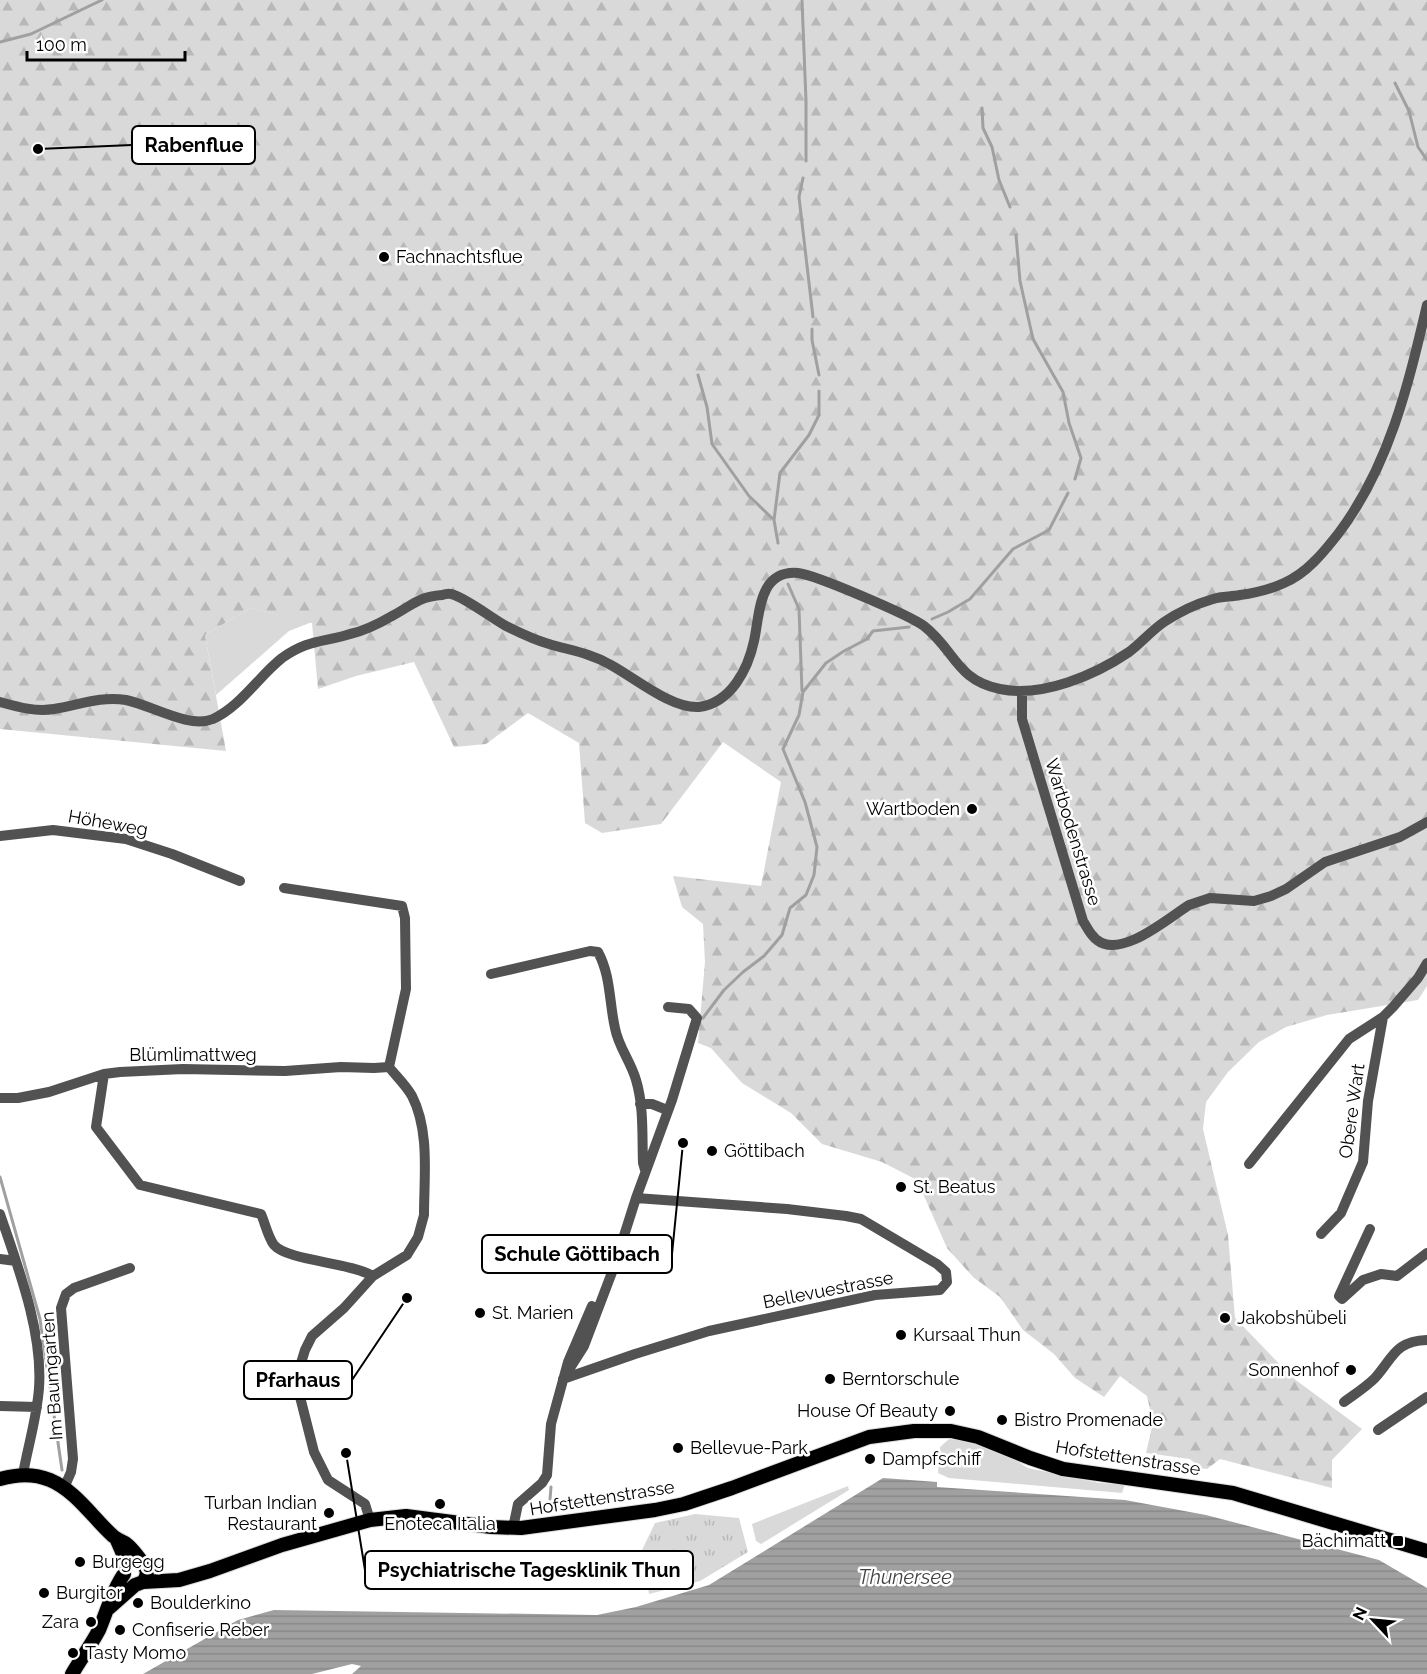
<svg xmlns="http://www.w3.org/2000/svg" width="1427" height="1674" font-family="Raleway,sans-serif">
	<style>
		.grass { fill: #d9d9d9 }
		.forest { fill: url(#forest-firs) }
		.park { fill: url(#park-tufts) }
		.water { fill: url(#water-rules) }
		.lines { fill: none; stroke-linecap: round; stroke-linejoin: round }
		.stream { stroke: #a0a0a0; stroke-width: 3 }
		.major-casing { stroke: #dbdbdb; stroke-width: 16 }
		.minor { stroke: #525252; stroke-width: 10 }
		.major { stroke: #000; stroke-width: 14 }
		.poi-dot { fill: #000; stroke: #fff; stroke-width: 2 }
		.labels { text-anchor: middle; stroke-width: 5; stroke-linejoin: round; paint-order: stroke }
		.poi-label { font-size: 18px; fill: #000; stroke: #fff; text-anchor: start }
		.street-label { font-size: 18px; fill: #000; stroke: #fff }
		.water-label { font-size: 20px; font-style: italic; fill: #414141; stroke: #fff }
		.leader { fill: none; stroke: #000; stroke-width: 2 }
		.callout-dot { fill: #000; stroke: #fff; stroke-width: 2 }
		.callout { fill: #fff; stroke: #000; stroke-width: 2 }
		.callout-label { font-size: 20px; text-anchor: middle; font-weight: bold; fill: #000 }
	</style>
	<defs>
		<pattern id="forest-firs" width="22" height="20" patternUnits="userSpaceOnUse" patternTransform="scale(1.5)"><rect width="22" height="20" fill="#d9d9d9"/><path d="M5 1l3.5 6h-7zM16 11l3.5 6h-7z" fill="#b8b8b8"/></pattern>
		<pattern id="park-tufts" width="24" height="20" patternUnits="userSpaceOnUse" patternTransform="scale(1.5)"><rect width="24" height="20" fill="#d9d9d9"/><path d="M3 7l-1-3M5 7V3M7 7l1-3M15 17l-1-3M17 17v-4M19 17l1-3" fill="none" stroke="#b8b8b8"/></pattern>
		<pattern id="water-rules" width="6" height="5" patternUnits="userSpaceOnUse" patternTransform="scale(1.5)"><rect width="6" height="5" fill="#a0a0a0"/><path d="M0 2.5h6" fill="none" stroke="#888"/></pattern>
	</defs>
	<rect width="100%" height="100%" fill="#fff"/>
	<path class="grass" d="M250,608L312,622L289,631L216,695L205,635Z
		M949,1439L973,1442L1004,1453L1028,1468L1099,1483L1125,1484L1122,1493L949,1478L938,1473L940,1447Z
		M848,1486L849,1490L761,1544L756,1541L752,1524Z"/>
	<path class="forest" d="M0,0H1427V986L1418,1000L1327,1015L1286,1027L1259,1042L1228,1072L1206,1102L1203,1129L1228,1235L1235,1318L1293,1378L1362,1429L1332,1460V1488L1220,1459L1207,1469L1200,1468L1190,1459L1146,1453L1153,1423L1147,1396L1120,1376L1104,1397L1075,1378L1054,1354L1023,1330L1000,1297L973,1277L947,1248L917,1180L882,1162L822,1144L791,1113L742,1083L711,1048L698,1043L705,962L703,924L682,907L673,876L761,886L781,782L723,742L661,824L602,833L585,823L579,743L528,713L486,744L454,747L414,662L356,676L318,689L312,623L250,608L205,635L226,751L0,729Z"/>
	<path class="park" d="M695,1514L739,1518L748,1552L700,1581L649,1594L642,1550L655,1523Z"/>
	<path class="water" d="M883,1478L937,1482V1487L1125,1500L1206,1515L1379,1560L1427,1588V1674H352L361,1666L352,1664L312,1674H143L238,1620L274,1610L597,1615L636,1607L709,1585Z"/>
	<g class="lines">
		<path class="stream" d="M802,1L806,101V161
			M0,42L31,34L102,0
			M1395,83L1409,111L1418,147L1427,160
			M982,108L983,128L992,147L999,180L1010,207
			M803,178L799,197L813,317
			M1016,235L1020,281L1033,339L1063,392L1069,423L1081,458L1075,479
			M812,329V340L819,375
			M698,375L707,407L712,444L749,496L774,520
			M778,543L774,520L780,473L809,435L819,415V391
			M788,584L799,609L802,691
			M932,619L948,612L970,599L1013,549L1049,530L1068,493
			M703,1018L724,990L743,972L764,956L782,935L790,908L806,895L814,875L817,847L805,802L783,749L799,715L803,692L826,663L844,651L867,639L873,631L909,627
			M0,1177L40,1319L62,1470
			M550,1499L551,1487"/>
		<defs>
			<path id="major" d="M0,1479C17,1474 33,1473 50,1480C76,1491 93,1518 113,1536C117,1539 121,1541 125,1543C132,1548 142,1561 146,1569C148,1574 146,1578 143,1582
				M116,1538L123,1554L125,1568
				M109,1608L135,1585L143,1582L179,1580L210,1571L282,1545L370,1520L406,1516L491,1527L521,1528L655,1510L684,1504L732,1488L869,1437L914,1431H951L978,1437L1030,1458L1063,1469L1233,1493L1427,1551
				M72,1674C81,1659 91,1645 99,1630C107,1611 112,1591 124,1574"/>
		</defs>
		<use href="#major" class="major-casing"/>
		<path class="minor" d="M1022,691V719L1083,921C1087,927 1090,935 1097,940C1121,959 1167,919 1189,905L1210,898L1254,901L1271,896L1286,889L1325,862L1400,837L1427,822
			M0,702C18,707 35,712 54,709C79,705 100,696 126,700C151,705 189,729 213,719C241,706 259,676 282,658C309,639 322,643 350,634C364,631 380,623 392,616C413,605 417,597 442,595C445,594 448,593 451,594C463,596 493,619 506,626C520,633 534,640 549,644C569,650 590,653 609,664C634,677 671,709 699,707C731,703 748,669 754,641C760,614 758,570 798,573C816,575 909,615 924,626C955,650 956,680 1000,689C1042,698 1095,675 1129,652C1141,643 1151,631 1164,622C1179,612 1196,604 1213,599C1222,596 1231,597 1240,595C1255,593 1271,589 1284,583C1307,573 1323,553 1338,534C1389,467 1408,386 1427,305
			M0,836L53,830L126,839L172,854L240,881
			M284,888L402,906L405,918L406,989L389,1067C396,1076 406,1085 412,1096C430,1131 424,1177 424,1215L418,1237L407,1255L373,1276L344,1308L312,1336L305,1350L298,1373L297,1385L314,1452L328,1480L365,1504L370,1520
			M491,974L590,951L598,952C611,976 609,1002 615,1028C618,1046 631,1062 636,1080C644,1106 642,1137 643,1163L645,1170
			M104,1074L96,1127L140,1185L261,1214C265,1223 268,1237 274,1245C288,1261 349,1262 373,1276
			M0,1098H18L49,1092L104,1074L120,1072L183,1069L285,1071L341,1067L374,1068L389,1067
			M640,1104H652L667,1110
			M1249,1164L1349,1039L1383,1017L1393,1007L1418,978L1427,963
			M0,1214C18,1267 43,1332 39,1388C37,1417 28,1446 23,1474
			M1321,1234L1341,1213L1363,1162L1368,1101L1383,1017
			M0,1259L16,1261
			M1342,1299L1363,1280L1381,1274L1397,1276L1427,1253
			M1342,1299L1339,1296L1370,1229
			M563,1379L635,1354L709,1331L875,1295L940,1290L947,1282L946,1272L937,1264L861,1219L846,1216L787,1209L636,1198
			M563,1379L584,1346L614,1267L636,1198L672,1100L697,1018L689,1009L668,1007
			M1344,1402C1355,1394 1366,1387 1375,1378C1393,1358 1395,1341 1427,1340
			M0,1406L37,1407
			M1378,1430L1427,1397
			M64,1488L71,1472L73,1459L61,1308L66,1294L74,1288L130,1268
			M513,1528L518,1504L542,1483L547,1475L551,1424L568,1362L592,1306"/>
		<use href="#major" class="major"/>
	</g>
	<g class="poi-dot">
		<circle cx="384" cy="257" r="6"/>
		<circle cx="972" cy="809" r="6"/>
		<circle cx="712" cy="1151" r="6"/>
		<circle cx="901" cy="1187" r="6"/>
		<circle cx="480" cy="1313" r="6"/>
		<circle cx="1225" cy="1318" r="6"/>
		<circle cx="901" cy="1335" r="6"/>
		<circle cx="1351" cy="1370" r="6"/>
		<circle cx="830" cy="1379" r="6"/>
		<circle cx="950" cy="1411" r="6"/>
		<circle cx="1002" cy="1420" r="6"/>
		<circle cx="678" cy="1448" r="6"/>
		<circle cx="870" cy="1459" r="6"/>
		<circle cx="440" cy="1504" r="6"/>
		<circle cx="329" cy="1513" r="6"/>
		<rect x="1392" y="1535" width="12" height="12" rx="3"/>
		<circle cx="80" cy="1562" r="6"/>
		<circle cx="44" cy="1593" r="6"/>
		<circle cx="138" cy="1603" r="6"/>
		<circle cx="91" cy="1622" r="6"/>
		<circle cx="120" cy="1630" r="6"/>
		<circle cx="73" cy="1653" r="6"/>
	</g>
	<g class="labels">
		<g class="poi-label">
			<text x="396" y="263">Fachnachtsflue</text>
			<text x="960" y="815" text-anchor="end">Wartboden</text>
			<text x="724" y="1157">Göttibach</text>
			<text x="913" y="1193">St. Beatus</text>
			<text x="492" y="1319">St. Marien</text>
			<text x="1237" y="1324">Jakobshübeli</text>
			<text x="913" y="1341">Kursaal Thun</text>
			<text x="1339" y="1376" text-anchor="end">Sonnenhof</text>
			<text x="842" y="1385">Berntorschule</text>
			<text x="938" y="1417" text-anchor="end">House Of Beauty</text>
			<text x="1014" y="1426">Bistro Promenade</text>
			<text x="690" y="1454">Bellevue-Park</text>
			<text x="882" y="1465">Dampfschiff</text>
			<text x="317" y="1509" text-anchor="end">Turban Indian<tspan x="317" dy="21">Restaurant</tspan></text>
			<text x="440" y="1530" text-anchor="middle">Enoteca Italia</text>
			<text x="1386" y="1547" text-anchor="end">Bächimatt</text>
			<text x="92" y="1568">Burgegg</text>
			<text x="56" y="1599">Burgitor</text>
			<text x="150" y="1609">Boulderkino</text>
			<text x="79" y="1628" text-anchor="end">Zara</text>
			<text x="132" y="1636">Confiserie Reber</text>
			<text x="85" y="1659">Tasty Momo</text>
		</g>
		<g class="street-label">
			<text transform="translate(108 823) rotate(10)" y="6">Höheweg</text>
			<text transform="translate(1073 832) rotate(73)" y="6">Wartbodenstrasse</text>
			<text x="193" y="1061">Blümlimattweg</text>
			<text transform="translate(1352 1111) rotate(-82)" y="6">Obere Wart</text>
			<text transform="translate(828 1290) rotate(-11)" y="6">Bellevuestrasse</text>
			<text transform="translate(52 1376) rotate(-94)" y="6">Im Baumgarten</text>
			<text transform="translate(1128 1458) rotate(9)" y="6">Hofstettenstrasse</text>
			<text transform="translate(602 1498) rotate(-9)" y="6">Hofstettenstrasse</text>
		</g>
		<g class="water-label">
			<text x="905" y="1584">Thunersee</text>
		</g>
	</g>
	<path class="leader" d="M38 149L132 145M683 1143L672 1254M407 1298L352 1380M346 1453L365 1570"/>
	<g class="callout-dot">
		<circle cx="38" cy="149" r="6"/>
		<circle cx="683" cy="1143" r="6"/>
		<circle cx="407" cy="1298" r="6"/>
		<circle cx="346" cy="1453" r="6"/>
	</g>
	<g class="callout">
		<rect x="132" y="126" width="123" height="38" rx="6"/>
		<rect x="482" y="1235" width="190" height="38" rx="6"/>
		<rect x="244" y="1361" width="108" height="38" rx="6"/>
		<rect x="365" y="1551" width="328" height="38" rx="6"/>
	</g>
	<g class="callout-label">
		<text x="194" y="152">Rabenflue</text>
		<text x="577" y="1261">Schule Göttibach</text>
		<text x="298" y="1387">Pfarhaus</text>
		<text x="529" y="1577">Psychiatrische Tagesklinik Thun</text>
	</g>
	<g transform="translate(1373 1620) rotate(296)" stroke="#ffffff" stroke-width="4.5" paint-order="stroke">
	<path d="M0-4.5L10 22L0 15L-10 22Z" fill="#000000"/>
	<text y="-9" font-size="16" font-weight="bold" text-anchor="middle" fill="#000000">N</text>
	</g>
	<path d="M27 51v9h158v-9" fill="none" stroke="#000000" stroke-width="3"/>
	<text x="36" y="51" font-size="18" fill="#000000" stroke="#ffffff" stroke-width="4.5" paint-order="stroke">100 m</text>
</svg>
